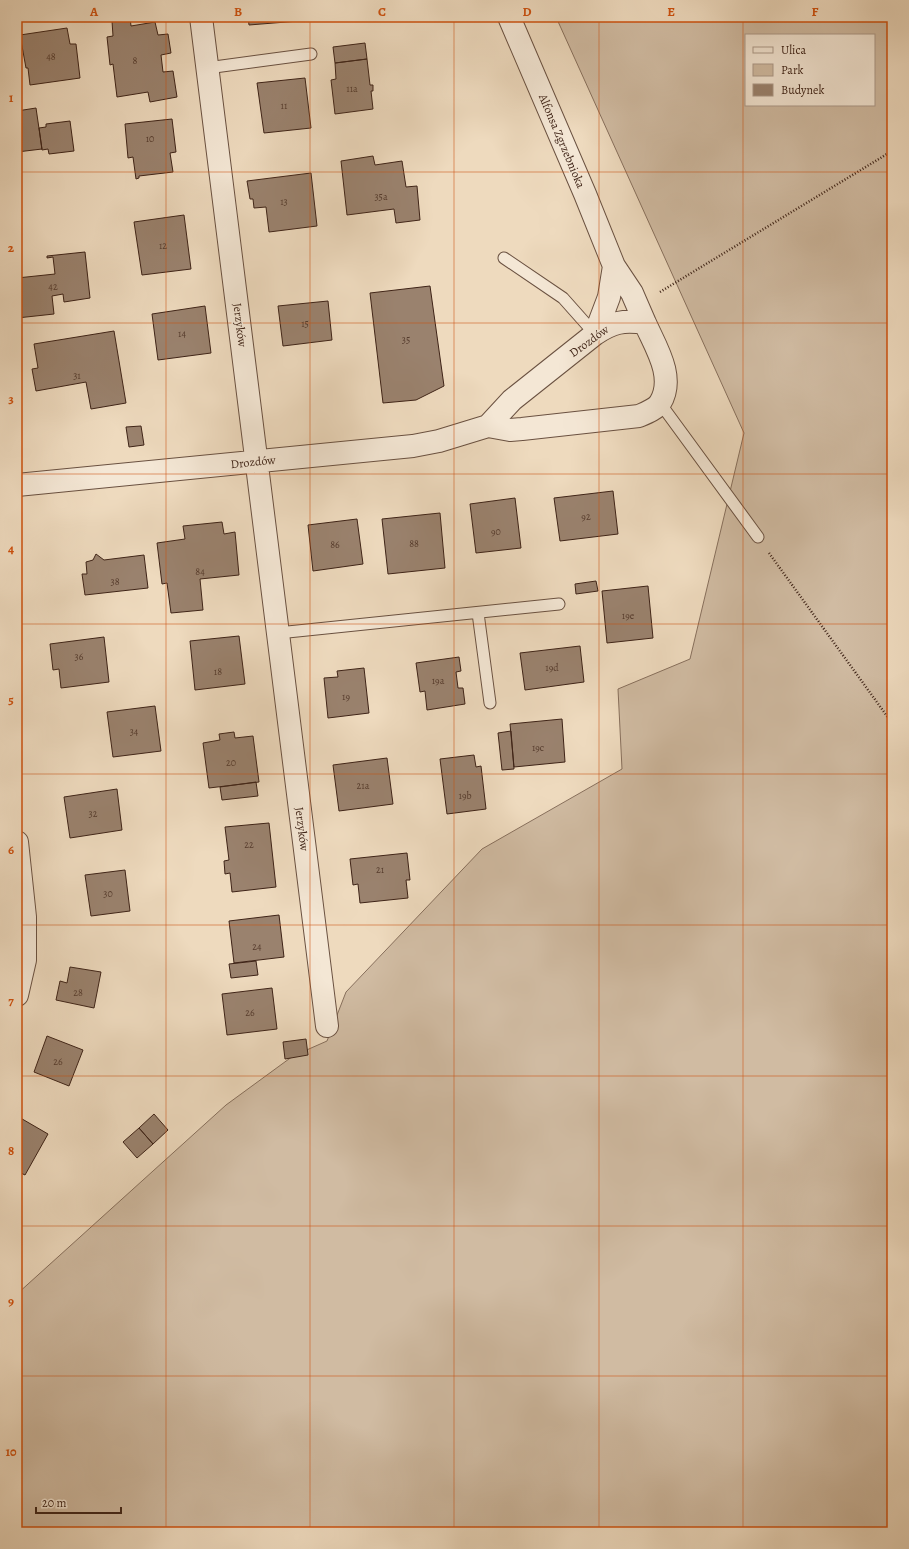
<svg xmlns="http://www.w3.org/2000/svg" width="909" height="1549" font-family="Alegreya,serif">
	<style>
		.green { fill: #d0bba2; stroke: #876f5c; fill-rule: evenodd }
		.building { fill: #9a826e; stroke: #3e2317 }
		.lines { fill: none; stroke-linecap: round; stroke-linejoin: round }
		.service-casing { stroke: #6a5141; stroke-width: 13 }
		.minor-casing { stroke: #6a5141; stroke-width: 24 }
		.path { stroke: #3e2317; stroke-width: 2.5; stroke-dasharray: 1 2; stroke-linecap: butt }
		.service { stroke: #f4e7d5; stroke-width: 11 }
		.minor { stroke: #f4e7d5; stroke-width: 22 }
		.grid { fill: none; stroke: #ce510e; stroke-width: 1; stroke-opacity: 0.55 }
		.labels { text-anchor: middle; stroke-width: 3; stroke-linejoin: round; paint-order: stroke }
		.number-label { font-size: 10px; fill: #553b2d }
		.street-label { font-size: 12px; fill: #3e2317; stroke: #f4e7d5 }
		.neatline { fill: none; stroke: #ce510e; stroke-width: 1.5 }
		.grid-label { font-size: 13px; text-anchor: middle; font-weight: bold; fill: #ce510e }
	</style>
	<rect width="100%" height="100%" fill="#eedabe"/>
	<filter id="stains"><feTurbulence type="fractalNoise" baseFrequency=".005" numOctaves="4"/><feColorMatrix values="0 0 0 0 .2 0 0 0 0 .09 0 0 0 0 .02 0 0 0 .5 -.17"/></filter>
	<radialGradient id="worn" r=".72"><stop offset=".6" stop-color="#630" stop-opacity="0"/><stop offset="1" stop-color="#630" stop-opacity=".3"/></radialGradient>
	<path class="green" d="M556,17H892V1532H17V1294L226,1105L293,1056L327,1041L346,992L482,849L622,769L618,689L690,659L744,433ZM746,35H874V105H746Z"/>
	<path class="building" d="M119,17H130L131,26L155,22L158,35L168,34L171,53L161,55L163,72L173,71L177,97L150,102L148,92L117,97L113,64L110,65L107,37L113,36L112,21L120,19Z
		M248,17H311V20L249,25Z
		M67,28L70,44H76L80,78L30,85L28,68H26L20,35Z
		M365,43L367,59L335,63L333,47Z
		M367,59L370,85H373V91H371L373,109L335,114L331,80L336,79L335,63Z
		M305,78L311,128L264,133L257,83Z
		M36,108L42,149L17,152V111Z
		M172,119L176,152L170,153L173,172L139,176V178L136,179L133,157L128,158L125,124Z
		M70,121L74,151L49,154L48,149L42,150L39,128L46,127V124Z
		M373,156L375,165L402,161L406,187L417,186L420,220L396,223L394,209L347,215L341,161Z
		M311,173L317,226L269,232L266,207L254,208L253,199H250L247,181Z
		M184,215L191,269L142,275L134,222Z
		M85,252L90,298L64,302L63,294L52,296L54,314L17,318V278L55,274L53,257L47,258V256Z
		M430,286L444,386L416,400L383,403L370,293Z
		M328,301L332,340L283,346L278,306Z
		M205,306L211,353L158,360L152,314Z
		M114,331L126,403L91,409L86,382L36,391L32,369L38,368L34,344Z
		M141,426L144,445L129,447L126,427Z
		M613,491L618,534L560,541L554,498Z
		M515,498L521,548L476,553L470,504Z
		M440,513L445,568L388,574L382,519Z
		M357,519L363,564L313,571L308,525Z
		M222,522L224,534L235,532L239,575L200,579L203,610L171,613L167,583L162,584L157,543L185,539L183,526Z
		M96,554L104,560L144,555L148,588L85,595L82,574H87L86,562L93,560Z
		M596,581L598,591L576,594L575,584Z
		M648,586L653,638L607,643L602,591Z
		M239,636L245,684L195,690L190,641Z
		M104,637L109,682L61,688L59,669L53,670L50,644Z
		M580,646L584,682L525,690L520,653Z
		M459,657L461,671L456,672L458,688H463L465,704L427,710L425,691L420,692L416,663Z
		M364,668L369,713L328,718L324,678L338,677L337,671Z
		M155,706L161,751L113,757L107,712Z
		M562,719L565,762L514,767L510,724Z
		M511,731L514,769L502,770L498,733Z
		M234,732L235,738L253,736L259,782L209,788L203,743L220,740L219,734Z
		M474,755L476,767L481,766L486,809L447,814L440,759Z
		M387,758L393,804L339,811L333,765Z
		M256,782L258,796L222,800L220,787Z
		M117,789L122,830L70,838L64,797Z
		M269,823L276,887L232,892L230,873L225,874L224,861L229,860L225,827Z
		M407,853L410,880H406L408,898L360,903L358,884L353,885L350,859Z
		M125,870L130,911L91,916L85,875Z
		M279,915L284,957L234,963L229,921Z
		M256,961L258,975L231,978L229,964Z
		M70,967L101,972L94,1008L56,1000L60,981L67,983Z
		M272,988L277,1029L227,1035L222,994Z
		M47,1036L83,1050L69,1086L34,1072Z
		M306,1039L308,1055L285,1059L283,1042Z
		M154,1114L168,1130L153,1144L139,1128Z
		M17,1116L48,1134L25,1175L17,1171Z
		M139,1128L153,1144L137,1158L123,1142Z"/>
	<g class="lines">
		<defs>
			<path id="service" d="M207,68L311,54
				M504,258L563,298L595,334
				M660,403L758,537
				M478,613L490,703
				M278,633L559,604"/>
			<path id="minor" d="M201,17L327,1026
				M509,17L585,194L614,266L632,293L645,323
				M595,334L609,297L614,266
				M17,485L413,446L439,441L488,426L510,430L522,429L639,416C646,413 656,409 660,403C676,377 655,346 645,323C623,320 613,322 595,334L512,400L488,426
				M17,842L25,917V960L17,995"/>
		</defs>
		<use href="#service" class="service-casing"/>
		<use href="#minor" class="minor-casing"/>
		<path class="path" d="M660,292L892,151
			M769,553L892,723"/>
		<use href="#service" class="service"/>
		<use href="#minor" class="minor"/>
	</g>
	<path class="grid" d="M166,17V1532M310,17V1532M454,17V1532M599,17V1532M743,17V1532M17,172H892M17,323H892M17,474H892M17,624H892M17,774H892M17,925H892M17,1076H892M17,1226H892M17,1376H892"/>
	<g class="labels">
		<g class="number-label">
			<text x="51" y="60">48</text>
			<text x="135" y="64">8</text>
			<text x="352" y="92">11a</text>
			<text x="284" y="109">11</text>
			<text x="150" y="142">10</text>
			<text x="381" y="200">35a</text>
			<text x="284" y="205">13</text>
			<text x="163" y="249">12</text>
			<text x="53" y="290">42</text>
			<text x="305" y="327">15</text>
			<text x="182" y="337">14</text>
			<text x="406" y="343">35</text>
			<text x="77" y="379">31</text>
			<text x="586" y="520">92</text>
			<text x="496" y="535">90</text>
			<text x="414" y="547">88</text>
			<text x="335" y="548">86</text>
			<text x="200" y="575">84</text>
			<text x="115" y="585">38</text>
			<text x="628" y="619">19e</text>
			<text x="79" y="660">36</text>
			<text x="552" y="671">19d</text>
			<text x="218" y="675">18</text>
			<text x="438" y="684">19a</text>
			<text x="346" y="700">19</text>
			<text x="134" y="735">34</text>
			<text x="538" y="751">19c</text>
			<text x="231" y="766">20</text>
			<text x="363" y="789">21a</text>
			<text x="465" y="799">19b</text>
			<text x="93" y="817">32</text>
			<text x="249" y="848">22</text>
			<text x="380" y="873">21</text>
			<text x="108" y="897">30</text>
			<text x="257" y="950">24</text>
			<text x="78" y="996">28</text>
			<text x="250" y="1016">26</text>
			<text x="58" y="1065">26</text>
		</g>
		<g class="street-label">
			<text transform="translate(562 141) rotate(67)" y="4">Alfonsa Zgrzebnioka</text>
			<text transform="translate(240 325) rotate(83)" y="4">Jerzyków</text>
			<text transform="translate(589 341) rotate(-36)" y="4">Drozdów</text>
			<text transform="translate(253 462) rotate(-6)" y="4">Drozdów</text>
			<text transform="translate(302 829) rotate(83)" y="4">Jerzyków</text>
		</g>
	</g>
	<rect width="909" height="1549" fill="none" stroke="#eedabe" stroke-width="44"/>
	<rect x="745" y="34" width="130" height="72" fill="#f4e7d5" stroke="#ab9989"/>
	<rect x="753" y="47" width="20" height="6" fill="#f4e7d5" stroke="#ab9989"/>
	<text x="781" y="54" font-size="12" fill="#3e2317">Ulica</text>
	<rect x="753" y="64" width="20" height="12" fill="#d0bba2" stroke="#ab9989"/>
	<text x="781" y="74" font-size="12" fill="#3e2317">Park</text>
	<rect x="753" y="84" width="20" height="12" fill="#9a826e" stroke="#ab9989"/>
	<text x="781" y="94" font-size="12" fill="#3e2317">Budynek</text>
	<path d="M36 1507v6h85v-6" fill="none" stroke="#3e2317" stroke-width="2"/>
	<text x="42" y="1507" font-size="12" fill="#3e2317" stroke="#f4e7d5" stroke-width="3" paint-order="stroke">20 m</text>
	<rect x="22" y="22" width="865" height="1505" class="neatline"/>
	<g class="grid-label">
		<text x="94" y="16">A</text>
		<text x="238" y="16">B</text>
		<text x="382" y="16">C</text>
		<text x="527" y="16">D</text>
		<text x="671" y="16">E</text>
		<text x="815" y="16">F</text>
		<text x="11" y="102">1</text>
		<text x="11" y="252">2</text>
		<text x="11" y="403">3</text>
		<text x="11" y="553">4</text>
		<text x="11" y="704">5</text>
		<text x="11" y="854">6</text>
		<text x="11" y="1005">7</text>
		<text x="11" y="1155">8</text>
		<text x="11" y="1306">9</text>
		<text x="11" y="1456">10</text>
	</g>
	<rect width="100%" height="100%" filter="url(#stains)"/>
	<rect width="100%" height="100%" fill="url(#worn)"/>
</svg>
